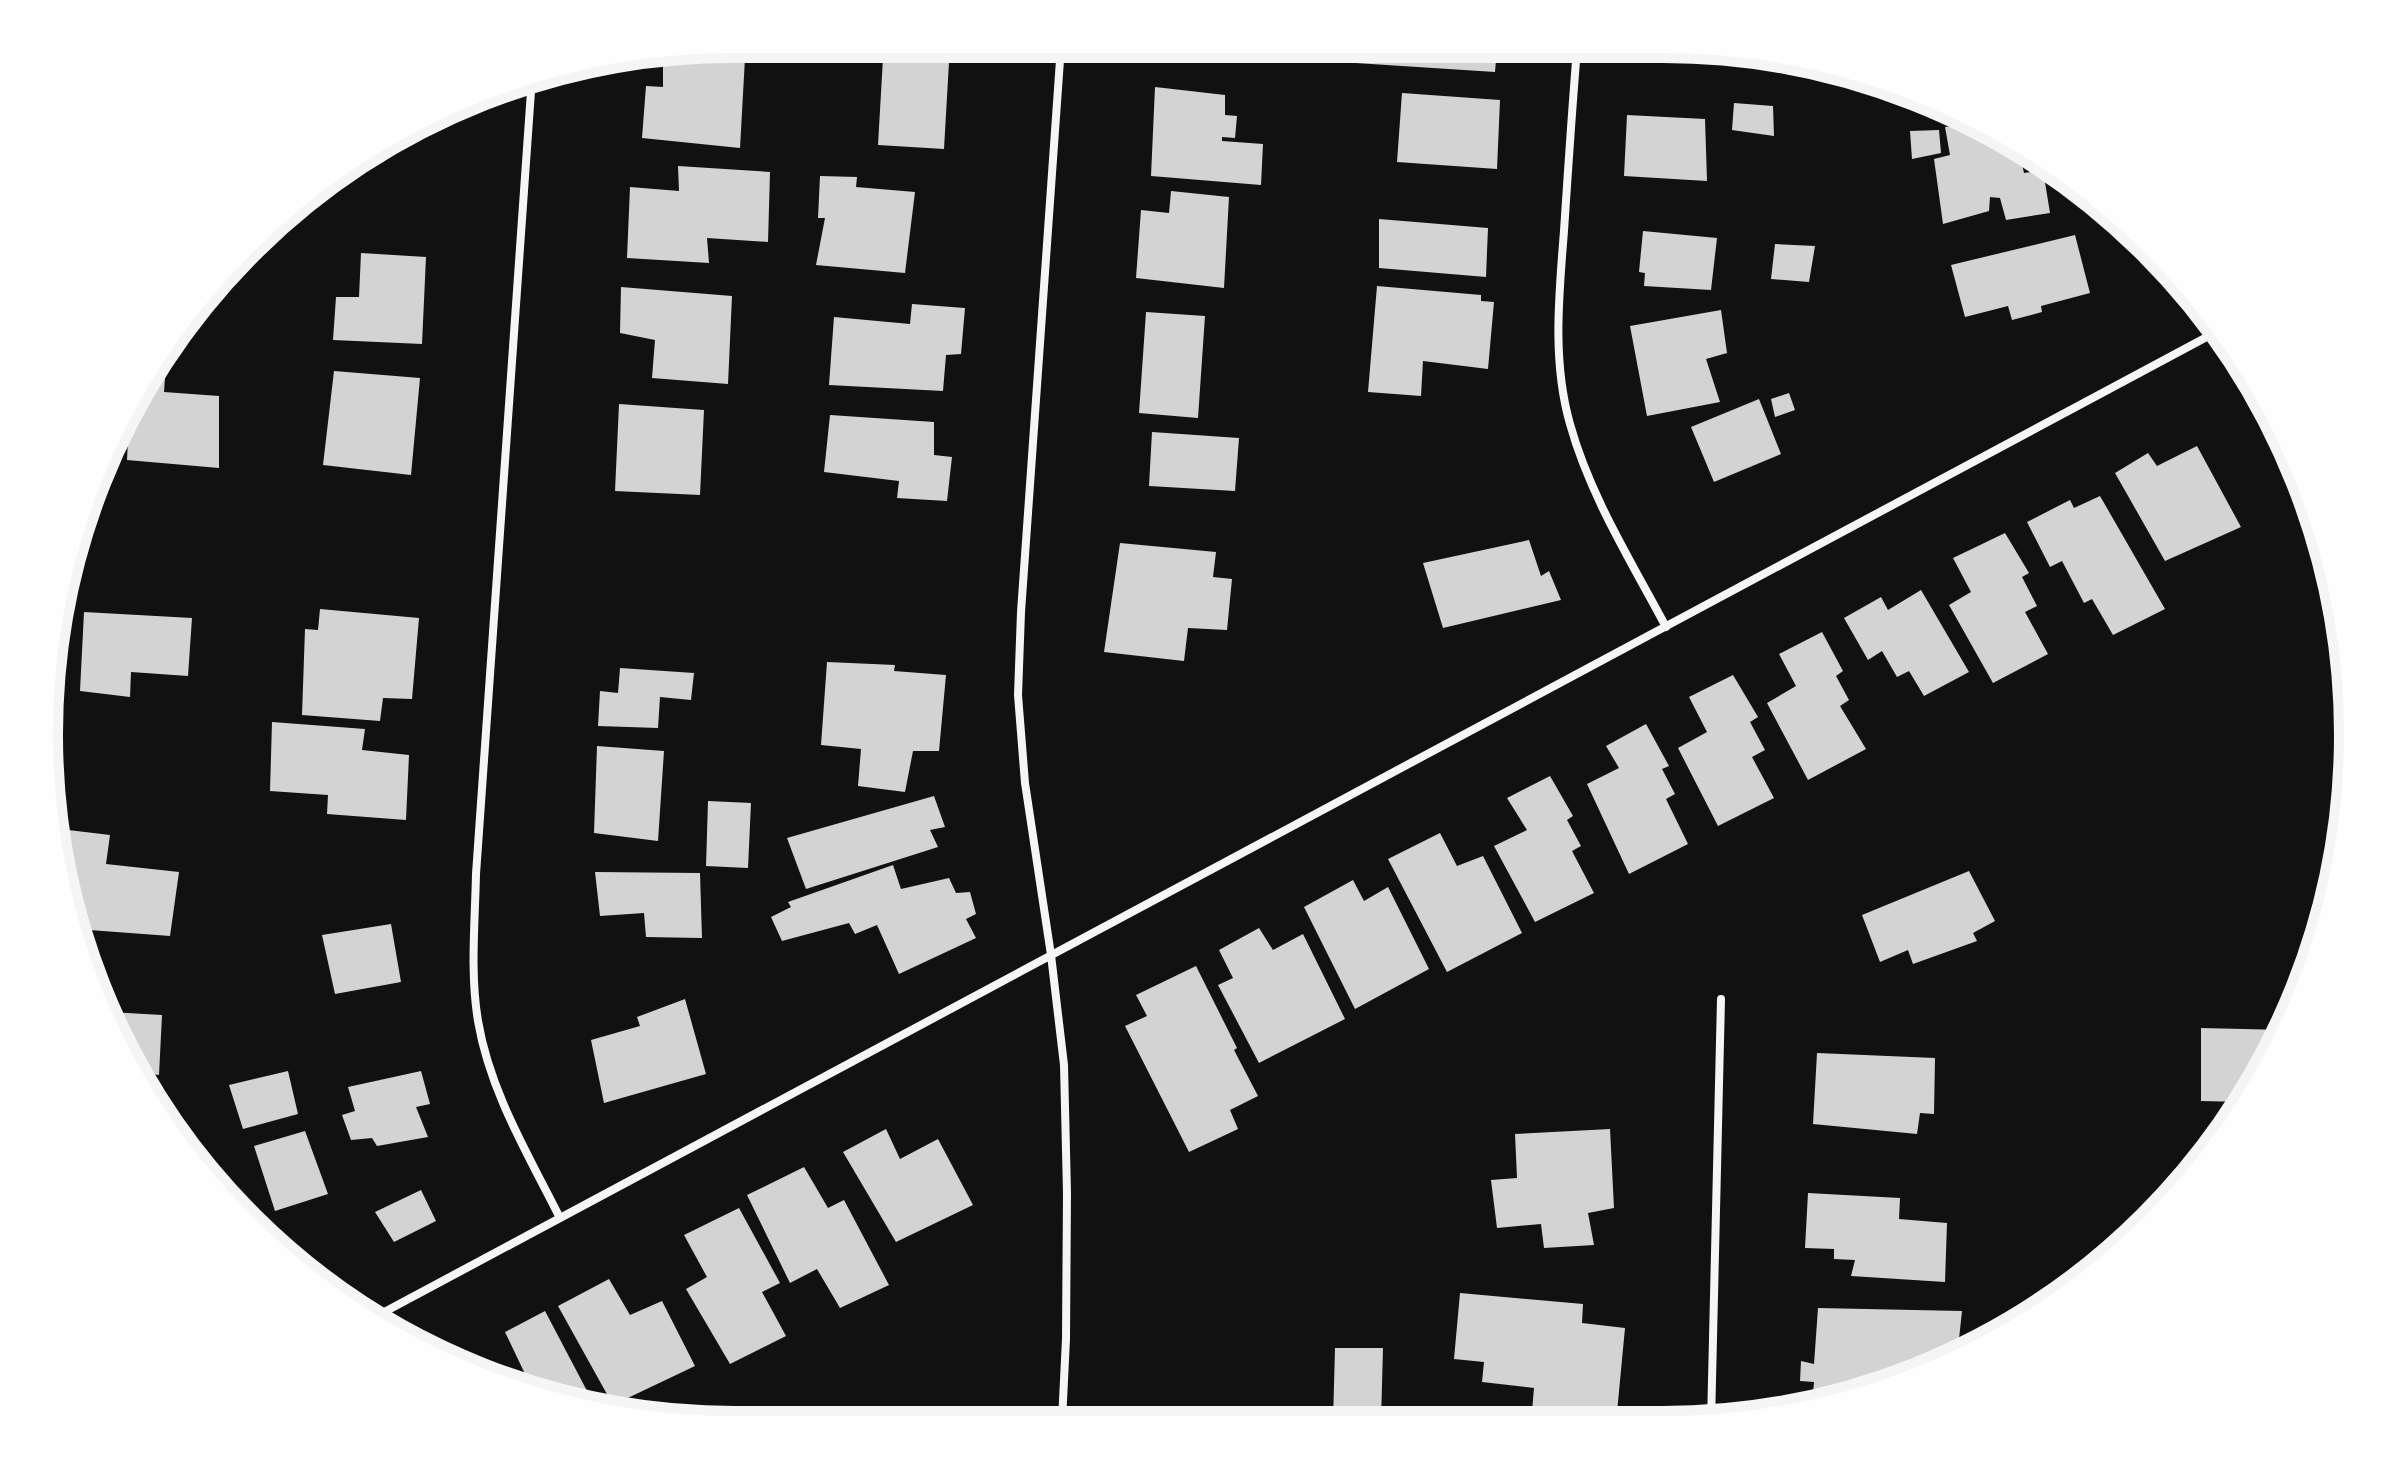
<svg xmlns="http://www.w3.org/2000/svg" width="2397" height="1469" font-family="'IBM Plex Serif',serif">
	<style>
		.building { fill: #d3d3d3 }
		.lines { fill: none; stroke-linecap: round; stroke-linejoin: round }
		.minor { stroke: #f5f5f5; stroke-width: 8 }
		.rim { fill: none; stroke: #f5f5f5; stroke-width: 10 }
	</style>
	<rect width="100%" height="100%" fill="#111"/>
	<path class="building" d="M1163,46L1273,47V57L1163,58Z
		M1341,47L1436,48H1497L1495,72L1340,62Z
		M682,53L745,58L740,148L642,138L646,86L663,87V56Z
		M883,58L949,62L944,149L878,145Z
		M1155,87L1225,95V115L1237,116L1235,138L1222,137V141L1263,144L1261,185L1151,176Z
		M1402,93L1500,100L1497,169L1397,162Z
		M1920,95L1926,96L1948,109L1921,111Z
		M1734,103L1773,106L1774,136L1732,130Z
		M1627,115L1705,119L1707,181L1624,176Z
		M1974,124L2025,153L2020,155L2024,173L2043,170L2050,213L2006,220L2000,198L1990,197L1989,211L1943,224L1934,159L1950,155L1945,127Z
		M1939,130L1941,153L1912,159L1910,131Z
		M678,166L770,172L768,242L707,238L709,263L627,258L630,187L679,191Z
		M820,176L857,177L856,187L915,192L905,273L816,265L825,218H818Z
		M1171,191L1229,197L1224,288L1136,278L1141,210L1169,213Z
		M1379,219L1488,228L1486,277L1379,268Z
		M1643,231L1717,238L1711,290L1644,286L1645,273L1639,272Z
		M2075,235L2090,293L2041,306L2042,312L2012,320L2008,306L1965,317L1951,265Z
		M1775,244L1815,246L1809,282L1771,279Z
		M361,253L426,257L422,344L333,340L336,297H359Z
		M1377,286L1481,295V301L1494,302L1488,369L1423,361L1421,396L1368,392Z
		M621,287L732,296L728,384L652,378L655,340L620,333Z
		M912,304L965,308L961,354L946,355L943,391L829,385L834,317L910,324Z
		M1721,310L1727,353L1706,359L1720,402L1647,416L1630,326Z
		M1146,312L1205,316L1198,418L1139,413Z
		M334,371L420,378L411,475L323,465Z
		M148,377L165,378L164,392L219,396V468L127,460L128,439H117Z
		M1789,393L1795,410L1775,417L1771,399Z
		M1759,399L1781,454L1714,482L1691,427Z
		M619,404L704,410L700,495L615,491Z
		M830,415L934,422V455L952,457L947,501L897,498L899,481L824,472Z
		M1152,432L1239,438L1235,491L1149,486Z
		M2197,446L2241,527L2165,561L2115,473L2148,453L2157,466Z
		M2100,496L2165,609L2113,635L2092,599L2084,603L2062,561L2050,567L2027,522L2070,500L2074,508Z
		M2005,533L2029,573L2022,577L2037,606L2025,612L2048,654L1993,683L1949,605L1971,592L1953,558Z
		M1529,540L1541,576L1549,571L1561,600L1443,628L1423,563Z
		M1120,543L1216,552L1213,577L1232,579L1227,630L1188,628L1184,661L1104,652Z
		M1921,590L1969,672L1924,696L1909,671L1897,677L1882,651L1868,660L1844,618L1881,597L1888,610Z
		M320,609L419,618L412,699L383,698L380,721L302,715L305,629L318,630Z
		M84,612L192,618L188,676L131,672L130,697L80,691Z
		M1822,632L1843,671L1836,676L1849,700L1840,706L1866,749L1808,780L1767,703L1796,686L1779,654Z
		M827,662L895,665L894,671L946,675L939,751H913L905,792L858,786L861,749L821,745Z
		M620,668L694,673L691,700L660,697L658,728L598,726L600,691L618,693Z
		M1733,675L1758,717L1750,722L1765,750L1752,757L1774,798L1718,826L1678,748L1707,732L1689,697Z
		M272,722L365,729L362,750L409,755L406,820L327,814L328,795L270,791Z
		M1646,724L1669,766L1662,769L1675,794L1666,799L1688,844L1629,874L1587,784L1619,768L1606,746Z
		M597,746L664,751L658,841L594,833Z
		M1550,776L1573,816L1567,820L1581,846L1572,851L1594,893L1535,922L1494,846L1527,830L1507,798Z
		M934,796L945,827L930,830L938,847L806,889L787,838Z
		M708,801L751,803L748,868L706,866Z
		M60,829L110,835L106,864L179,872L170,936L76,929Z
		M1440,833L1457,866L1483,856L1522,933L1447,972L1388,859Z
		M893,865L901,889L949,878L956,893L970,892L976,914L966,919L976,938L899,974L877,925L855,934L849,923L782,941L771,917L791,907L788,902Z
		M1969,871L1995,921L1973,933L1977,941L1913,964L1908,950L1880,962L1862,915Z
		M595,872L700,873L702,938L646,937L644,913L600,916Z
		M1353,880L1364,901L1388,887L1429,969L1355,1009L1304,907Z
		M391,924L401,982L335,994L322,935Z
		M1259,928L1273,950L1303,934L1345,1019L1259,1063L1218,985L1233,978L1219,950Z
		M1196,966L1237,1048L1234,1050L1258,1096L1230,1110L1238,1129L1189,1152L1125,1026L1147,1016L1136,995Z
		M685,999L706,1074L604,1103L591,1040L640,1026L637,1017Z
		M110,1012L162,1015L159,1075L143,1073Z
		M2201,1028L2286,1030L2282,1039L2243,1102L2201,1101Z
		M1817,1053L1935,1058L1934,1114L1920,1113L1917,1134L1813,1124Z
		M288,1071L298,1114L243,1129L229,1085Z
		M421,1071L430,1104L416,1107L428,1137L377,1146L372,1138L351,1140L342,1115L355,1111L348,1087Z
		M886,1129L900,1159L938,1139L973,1205L896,1242L843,1152Z
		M1610,1129L1614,1208L1588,1213L1594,1245L1544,1248L1541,1224L1497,1228L1491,1180L1517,1178L1515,1134Z
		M305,1131L328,1194L275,1211L254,1146Z
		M804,1167L828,1208L844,1200L889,1285L840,1308L817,1269L790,1283L747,1195Z
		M421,1190L436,1221L394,1242L375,1212Z
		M1808,1193L1900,1198L1899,1219L1947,1223L1945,1282L1851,1276L1855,1260L1834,1259V1249L1805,1248Z
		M739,1208L780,1283L762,1292L786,1336L730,1364L686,1289L707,1277L684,1235Z
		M609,1279L630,1315L662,1301L695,1366L613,1405L558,1306Z
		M1460,1293L1583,1304L1582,1323L1625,1328L1616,1423H1531L1534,1388L1482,1382L1484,1362L1454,1359Z
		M1818,1308L1962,1311L1959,1339H1975V1346L1842,1401L1812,1406L1814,1382L1800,1381L1801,1361L1814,1364Z
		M545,1311L595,1406L512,1384L526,1376L505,1332Z
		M1335,1348H1383L1381,1422H1333Z"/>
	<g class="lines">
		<path class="minor" d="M1061,46L1021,612L1018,695L1025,783L1051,955L1064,1065L1067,1193L1066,1339L1062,1421
			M1577,49C1572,109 1568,170 1564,231C1559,295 1552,361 1570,424C1590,496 1631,561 1666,627
			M532,77L476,874C475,923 470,973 478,1021C490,1092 528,1154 560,1218
			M2231,349L2302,480
			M375,1317L2218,331
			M1711,1423L1721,999"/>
	</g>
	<path d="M0 0H2397V1469H0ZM734 58H1663A676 676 0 0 1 2339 734V735A676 676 0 0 1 1663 1411H734A676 676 0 0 1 58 735V734A676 676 0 0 1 734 58Z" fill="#fefefe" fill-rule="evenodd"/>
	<path class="rim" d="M734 58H1663A676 676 0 0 1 2339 734V735A676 676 0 0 1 1663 1411H734A676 676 0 0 1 58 735V734A676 676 0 0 1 734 58Z"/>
</svg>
